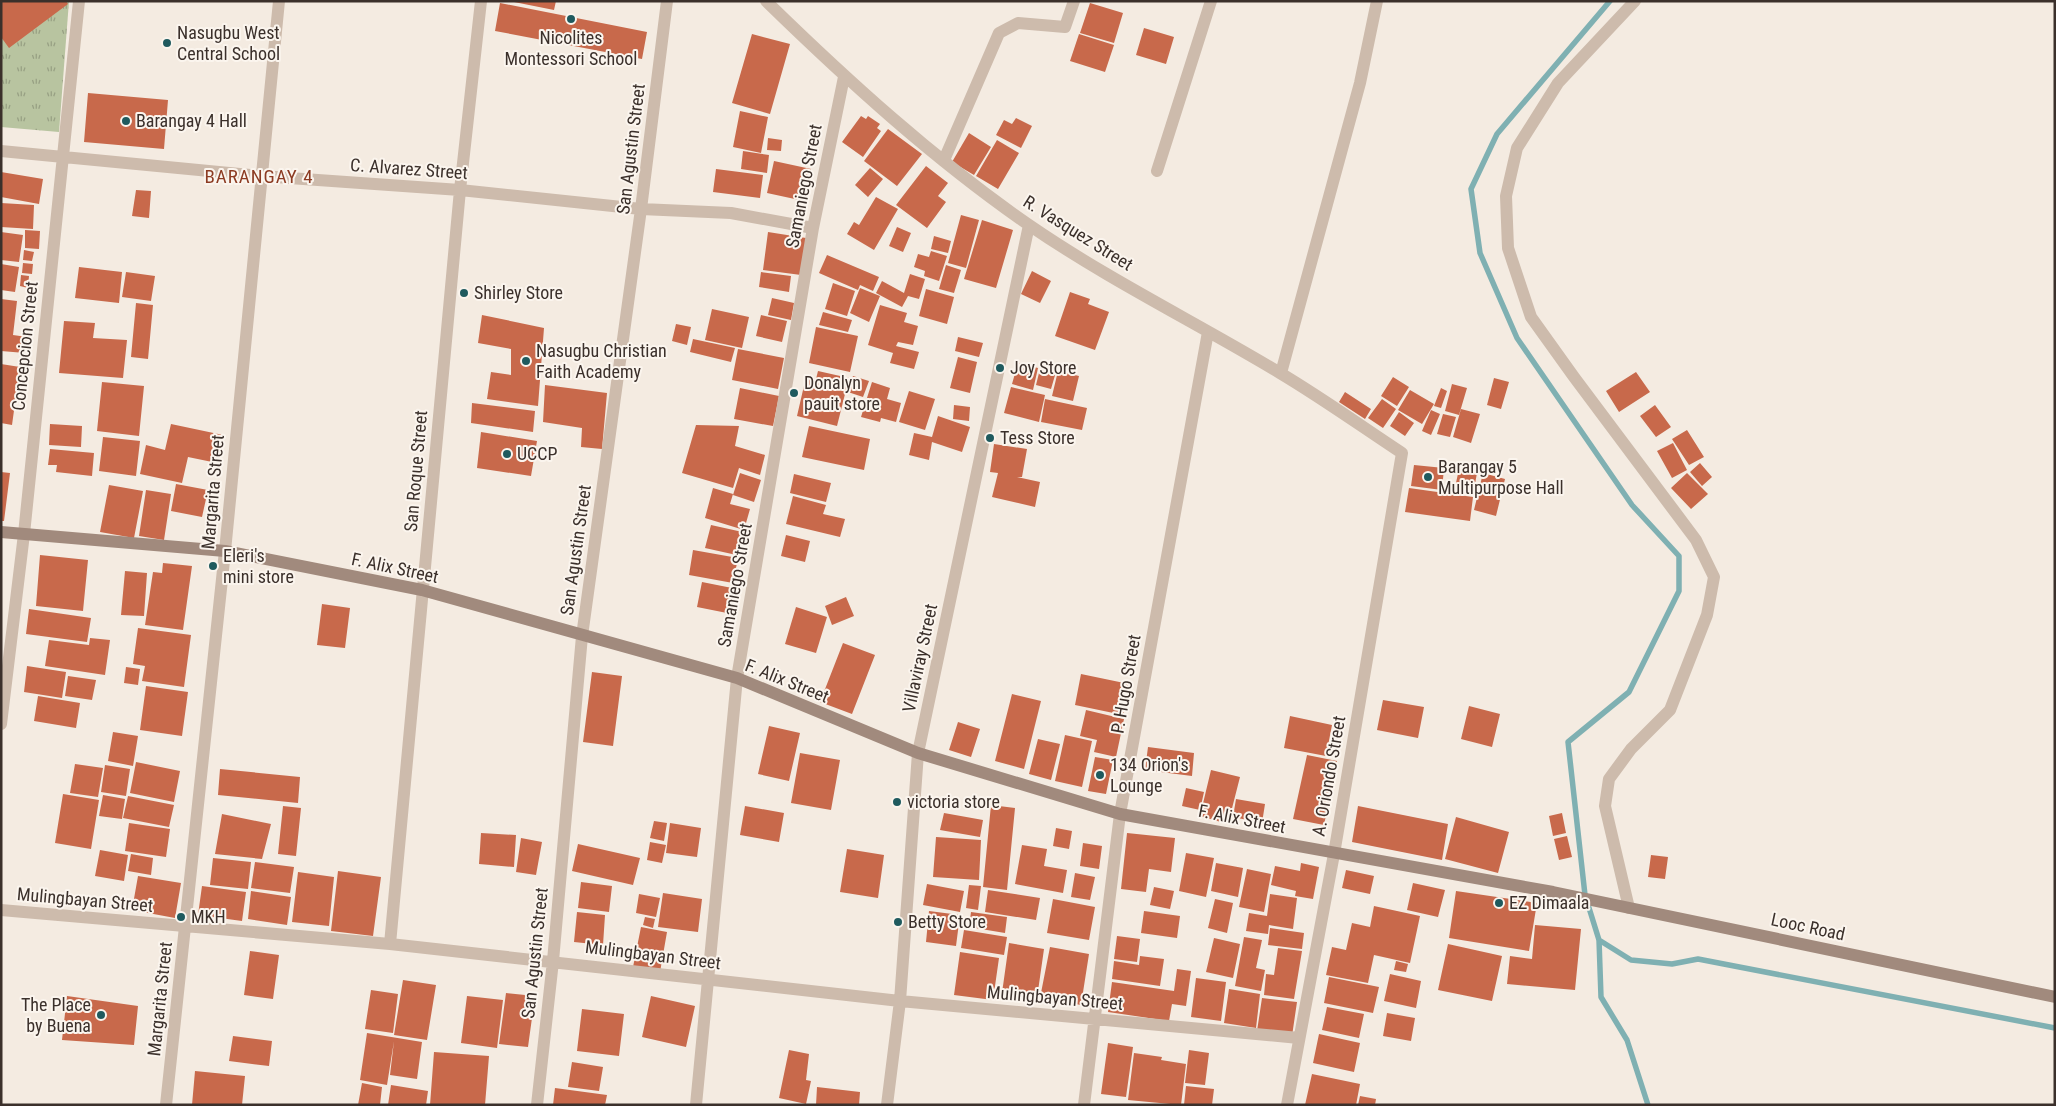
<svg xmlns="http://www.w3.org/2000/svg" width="2056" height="1106" font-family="'Roboto Condensed',sans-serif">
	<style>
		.park { fill: url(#park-tufts) }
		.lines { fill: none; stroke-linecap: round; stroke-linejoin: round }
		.stream { stroke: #7fb0b2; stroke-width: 5.5 }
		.building { fill: #c8694b }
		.minor { stroke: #cdbbac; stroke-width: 12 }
		.secondary { stroke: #a18a7d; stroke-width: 12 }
		.poi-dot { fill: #1f5a5e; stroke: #fbf5ee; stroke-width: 2 }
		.labels { text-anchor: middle; stroke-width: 4; stroke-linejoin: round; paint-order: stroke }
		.poi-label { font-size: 18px; fill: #3b302b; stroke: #fbf5ee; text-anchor: start }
		.street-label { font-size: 18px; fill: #3b302b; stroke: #fbf5ee }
		.neighbourhood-label { font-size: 19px; letter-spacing: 1px; fill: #8c3b22; stroke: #fbf5ee }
	</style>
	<defs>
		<pattern id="park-tufts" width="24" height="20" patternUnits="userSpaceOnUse" patternTransform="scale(1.25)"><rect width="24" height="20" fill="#b8c4a0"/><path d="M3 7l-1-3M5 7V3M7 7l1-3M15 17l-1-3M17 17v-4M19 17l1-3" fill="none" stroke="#97a083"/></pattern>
	</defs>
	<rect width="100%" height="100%" fill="#f4ebe1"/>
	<path class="park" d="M1,1H69L59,132L1,127Z"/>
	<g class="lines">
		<path class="stream" d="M1610,1L1497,134L1471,189L1480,253L1517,338L1632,505L1679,556V591L1629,692L1568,742L1585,895L1599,940L1601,997L1627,1040L1648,1105
			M1599,940L1631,960L1672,964L1698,959L2055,1028"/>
	</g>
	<path class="building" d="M1,1H66L68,4L9,48L1,37Z
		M509,1H556L554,10Z
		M500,3L647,32L642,59L495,31Z
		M1090,3L1123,13L1114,43L1080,33Z
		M1144,28L1174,37L1166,64L1136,55Z
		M752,34L790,44L770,114L732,103Z
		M1079,34L1114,45L1105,72L1070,61Z
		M88,93L168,100L164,149L84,142Z
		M740,111L768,117L761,153L733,147Z
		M861,116L866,119L868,116L880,124L877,128L881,131L863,157L842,142Z
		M1016,118L1032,126L1021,148L996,135L1004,120L1012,124Z
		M888,129L922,154L897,186L864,161Z
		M969,133L991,147L974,175L952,162Z
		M768,138L782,140L781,151L767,150Z
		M997,140L1019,153L998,189L976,176Z
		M743,151L769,155L767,173L741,169Z
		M774,161L811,169L804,201L767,193Z
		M926,166L948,183L938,196L946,202L927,228L896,205Z
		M870,168L883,179L868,197L855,185Z
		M716,169L763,175L760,198L713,192Z
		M1,172L43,179L39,204L1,197Z
		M136,190L151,191L149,218L132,216Z
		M876,197L898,209L874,250L847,234L854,222L859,225Z
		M1,203L34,205L33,229L1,227Z
		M961,215L979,220L966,268L948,263Z
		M982,220L1013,230L996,288L964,279Z
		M897,227L911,233L903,252L889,246Z
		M25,230L40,231L39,249L25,248Z
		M1,232L23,235L19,262L1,260Z
		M768,232L806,238L801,275L763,270Z
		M934,236L951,241L948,253L931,249Z
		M24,250L34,252L32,261L23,260Z
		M931,251L947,256L939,281L924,276L925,271L914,267L918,254L929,257Z
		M827,255L879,277L873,291L860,285L858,290L819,273Z
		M23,263L33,264L32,274L22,273Z
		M1,264L19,267L15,292L1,290Z
		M946,265L961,270L954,293L939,289Z
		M79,267L122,272L119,303L75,298Z
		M1032,271L1051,281L1040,303L1021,294Z
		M126,272L155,276L151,301L122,297Z
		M761,272L791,276L789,292L759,287Z
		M910,274L925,279L919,299L908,296L902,307L876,293L882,281L904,293Z
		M21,275L29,276L28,288L20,286Z
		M833,283L855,291L847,316L825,309Z
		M860,288L880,296L869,322L850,313Z
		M926,289L954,297L947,324L919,316Z
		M1070,292L1090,299L1088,304L1109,312L1095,350L1055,336Z
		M772,298L794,303L791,320L768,315Z
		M1,299L17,301L13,335L27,337L25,353L1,351Z
		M136,303L153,305L148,359L131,357Z
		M880,305L907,313L904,322L918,326L913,345L898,342L896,346L919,352L914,369L890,363L893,353L868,345Z
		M712,309L749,317L742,348L705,340Z
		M823,312L852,320L848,332L819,325Z
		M482,315L544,328L538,406L487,399L491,372L511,375V349L478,343Z
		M761,315L787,321L782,342L756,336Z
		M64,321L95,323L93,338L127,340L123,378L59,373Z
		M676,324L691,327L687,345L672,341Z
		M816,327L858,336L850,372L809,363Z
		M958,337L983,343L979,357L955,351Z
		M693,339L735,348L731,362L690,352Z
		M738,349L784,358L778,389L732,380Z
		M958,357L977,362L970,393L950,388Z
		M1042,361L1058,365L1051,389L1036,385Z
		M1018,363L1038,368L1033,390L1012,384Z
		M1,364L20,367L12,425L1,423Z
		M818,371L849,378L837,426L797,416L806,377L816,379Z
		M1058,371L1079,376L1073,401L1052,396Z
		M1636,372L1650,392L1619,412L1606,391Z
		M853,376L869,381L863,397L848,392Z
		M1393,377L1409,387L1397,406L1381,396Z
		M1494,378L1509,382L1501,409L1487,405Z
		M102,382L144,386L139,436L97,431Z
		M872,382L890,388L887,399L901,403L896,422L881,418L880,422L861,417Z
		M1452,384L1467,388L1459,415L1445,411Z
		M545,385L607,393L602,449L581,447L582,428L543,422Z
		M1011,387L1045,395L1039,422L1004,413Z
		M740,388L779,396L773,426L734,419Z
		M1441,388L1447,391L1441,408L1434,406Z
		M1410,390L1434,404L1422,424L1398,410Z
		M909,391L935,399L925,430L899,422Z
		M1345,392L1371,409L1365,419L1339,402Z
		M1045,399L1087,408L1082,430L1041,422Z
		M1382,399L1396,409L1383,428L1368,418Z
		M472,403L535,411L533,432L471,423Z
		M954,405L970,407L969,421L953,419Z
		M1655,405L1671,427L1656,437L1640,416Z
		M1461,409L1480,414L1471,443L1453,437Z
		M1431,410L1440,414L1431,435L1422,431Z
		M1399,412L1414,423L1405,436L1390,426Z
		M1443,414L1456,417L1450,437L1437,434Z
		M938,416L970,427L962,452L932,442L929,460L909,455L914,433L932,437Z
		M50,424L82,426L81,447L49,445Z
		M171,424L223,435L217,463L188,457L182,483L140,474L146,445L165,450Z
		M696,425L739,426L735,446L765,455L760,475L739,468L733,488L682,473Z
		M809,426L870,439L864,470L802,457Z
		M1687,430L1704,457L1689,465L1672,439Z
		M481,432L537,441L531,476L477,468Z
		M103,437L140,441L136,476L99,471Z
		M1673,443L1687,470L1672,478L1657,451Z
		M994,444L1027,449L1022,477H1017L1040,482L1035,507L992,497L998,473L990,472Z
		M50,449L94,453L92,476L56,472L57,465H48Z
		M1700,463L1712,477L1702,486L1690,472Z
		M1414,465L1444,468L1442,490L1411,486Z
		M1459,469L1477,473L1473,495L1454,492Z
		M1,472L10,473L4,521H1Z
		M740,473L761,480L754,502L733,495Z
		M1483,473L1505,479L1496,516L1474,510Z
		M1687,473L1708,494L1691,509L1671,488Z
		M794,474L831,483L826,502L790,493Z
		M176,484L208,490L202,517L171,511Z
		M109,485L143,491L134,538L100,532Z
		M713,488L733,494L730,504L750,509L744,530L705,518Z
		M1409,488L1473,497L1470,521L1405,512Z
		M146,490L171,494L164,540L139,536Z
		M793,496L826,505L823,514L845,519L840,537L786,524Z
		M711,525L747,533L741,556L705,548Z
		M786,535L810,541L805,562L781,556Z
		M693,550L738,558L733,583L689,575Z
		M40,555L88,560L83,611L36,606Z
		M163,563L192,566L183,630L145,625L153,572L162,573Z
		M125,571L147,573L144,616L121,615Z
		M702,582L737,589L732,614L697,607Z
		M846,597L854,616L832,625L825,606Z
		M322,604L350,608L345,648L317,645Z
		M796,607L827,617L816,653L785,644Z
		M29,609L91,618L87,642L26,634Z
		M138,628L191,635L184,687L142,681L145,666L133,664Z
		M90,638L110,640L105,675L45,666L49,640L89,645Z
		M843,643L875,655L852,714L820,702Z
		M27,666L66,672L62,698L24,692Z
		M126,667L140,669L138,685L124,683Z
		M592,672L622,676L613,746L583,742Z
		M1081,674L1129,684L1123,715L1075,705Z
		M68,676L96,680L92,700L65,696Z
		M146,686L188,692L182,736L140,730Z
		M1012,694L1041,701L1024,769L995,761Z
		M38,696L80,703L76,728L34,721Z
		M1383,700L1424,707L1418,738L1377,730Z
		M1469,706L1500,714L1492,747L1461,739Z
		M1086,710L1124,719L1116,757L1094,752L1097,740L1080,736Z
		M1290,716L1332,725L1326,756L1284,748Z
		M958,722L980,729L971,757L949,750Z
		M769,726L800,733L789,781L758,774Z
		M113,732L138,736L133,766L108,761Z
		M1065,735L1092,741L1082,787L1055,781Z
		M1038,739L1060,744L1051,780L1029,774Z
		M1148,747L1194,753L1192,776L1145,770Z
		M800,753L840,760L831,810L791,803Z
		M1307,755L1337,761L1324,825L1293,819Z
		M1095,757L1113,760L1106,794L1088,791Z
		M136,762L180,771L174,802L130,793Z
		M75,764L103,768L98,797L70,793Z
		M105,765L130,769L126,796L101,792Z
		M220,769L300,777L298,803L218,795Z
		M1211,770L1240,777L1228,824L1200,816Z
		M1186,788L1204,792L1200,810L1182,806Z
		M63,794L99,800L91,849L55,843Z
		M103,795L125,799L122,819L99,816Z
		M128,796L174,805L169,827L123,818Z
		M1236,799L1265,804L1262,823L1233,817Z
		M991,805L1015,808L1007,890L983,887Z
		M283,806L301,808L296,856L278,854Z
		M745,806L784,813L779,842L740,835Z
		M1358,806L1448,824L1442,860L1352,842Z
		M944,813L983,820L980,837L940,830Z
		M1562,813L1566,833L1553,836L1549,816Z
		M222,814L271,824L262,859L215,854Z
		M1456,817L1509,832L1498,873L1445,859Z
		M654,821L667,823L664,841L650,838Z
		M129,823L170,829L166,857L125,851Z
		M670,823L701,828L697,857L666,853Z
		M1056,828L1072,831L1069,849L1053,846Z
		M481,833L516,835L514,867L479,864Z
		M1127,833L1175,838L1171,872L1149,869L1146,892L1121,889Z
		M1567,836L1572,857L1559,860L1554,839Z
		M936,837L981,840L979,880L933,877Z
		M521,838L542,842L536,875L516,872Z
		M650,842L666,845L662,863L647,860Z
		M1083,843L1102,846L1099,869L1080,866Z
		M578,844L640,858L633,885L572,871Z
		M1022,845L1047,849L1044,866L1067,870L1063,893L1015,884Z
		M847,849L884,855L878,898L840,892Z
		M100,850L128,855L124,881L95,876Z
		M1186,853L1214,858L1206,897L1179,891Z
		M131,854L153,858L151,875L128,871Z
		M1651,855L1668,857L1665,879L1648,877Z
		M213,858L251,862L248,889L210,885Z
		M255,862L294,867L290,893L251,888Z
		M1216,863L1243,868L1238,897L1211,891Z
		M1301,863L1319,867L1313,899L1295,896L1296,891L1271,885L1275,866L1300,871Z
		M1247,869L1271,874L1264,912L1239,907Z
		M1346,870L1374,876L1370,894L1342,888Z
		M338,871L381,877L373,936L331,931Z
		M298,872L334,877L329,926L292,922Z
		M1075,873L1095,877L1090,900L1071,897Z
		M138,876L181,883L175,918L132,910Z
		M581,882L612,886L609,912L578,908Z
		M1413,883L1445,890L1438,917L1407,910Z
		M927,884L964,891L960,912L923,905Z
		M969,885L981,886L978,910L966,908Z
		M202,886L246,892L242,921L198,915Z
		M1154,887L1174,891L1170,909L1150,905Z
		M988,890L1040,898L1036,920L985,912Z
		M251,891L291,897L287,925L248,919Z
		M1456,891L1537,903L1529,951L1449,938Z
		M663,893L702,899L698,932L658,927Z
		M639,894L660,898L656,917L636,913Z
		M1270,894L1297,898L1293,929L1269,925L1268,934L1246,931L1249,913L1267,916Z
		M1053,899L1095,907L1089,940L1047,933Z
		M1215,899L1233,903L1227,933L1208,928Z
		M1374,906L1420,916L1410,963L1374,955L1368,983L1326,975L1332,947L1346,950L1352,923L1370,927Z
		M929,911L960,915L956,946L926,942Z
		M1144,911L1180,916L1177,938L1141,933Z
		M577,912L605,915L603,945L574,942Z
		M971,912L1007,917L1005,933L969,927Z
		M645,917L655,919L653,928L643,925Z
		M1535,925L1581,929L1575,990L1507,984L1510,956L1532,959Z
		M641,927L667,932L660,972L633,967Z
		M1270,928L1304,933L1302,949L1268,945Z
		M964,930L1007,937L1004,955L961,948Z
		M1117,936L1140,939L1137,962L1114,959Z
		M1244,937L1262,940L1256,968L1265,970L1261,991L1235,986Z
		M1214,938L1240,944L1233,978L1206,972Z
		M1009,943L1044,949L1037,998L1002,993Z
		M1448,944L1502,956L1492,1001L1438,990Z
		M1050,947L1089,954L1081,1005L1040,998Z
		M1278,948L1302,951L1294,999L1264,995L1266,974L1274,975Z
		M250,951L279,955L273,999L244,995Z
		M960,952L999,958L993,1000L954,995Z
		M1140,956L1164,959L1160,986L1112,979L1114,961L1139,965Z
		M1396,961L1408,964L1406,972L1394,970Z
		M1177,969L1191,971L1186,1006L1172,1004L1169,1021L1108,1012L1112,982L1174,991Z
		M1390,974L1421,981L1416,1008L1384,1001Z
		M1329,977L1379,987L1373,1013L1324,1003Z
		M1196,978L1226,982L1221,1021L1191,1017Z
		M403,980L436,985L427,1040L394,1035Z
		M1229,989L1260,994L1256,1028L1224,1023Z
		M371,990L398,994L393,1033L365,1029Z
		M506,993L535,996L528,1047L499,1044Z
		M67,996L138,1006L134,1045L62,1040Z
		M467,996L503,1000L497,1048L461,1043Z
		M651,996L695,1006L686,1047L642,1037Z
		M1262,998L1297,1002L1292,1036L1257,1031Z
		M1327,1007L1364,1014L1359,1038L1322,1030Z
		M582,1009L624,1014L619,1056L577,1051Z
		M1387,1013L1415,1018L1411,1041L1383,1036Z
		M367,1033L422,1042L417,1079L390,1075L394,1041L387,1085L360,1080Z
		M1319,1034L1360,1043L1354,1072L1313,1063Z
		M233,1036L272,1041L269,1066L229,1061Z
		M1108,1043L1133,1047L1126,1097L1101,1094Z
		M789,1050L809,1054L806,1080L811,1081L806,1104L779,1098Z
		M1189,1050L1209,1053L1205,1085L1185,1083Z
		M434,1052L489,1056L485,1105H430Z
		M1134,1053L1162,1057L1161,1060L1186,1064L1181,1105L1128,1100Z
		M572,1062L603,1067L599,1091L568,1087Z
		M195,1071L245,1076L242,1105H192Z
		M1312,1074L1360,1084L1356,1105H1305Z
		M362,1083L382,1087L380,1105H358Z
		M391,1085L428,1091L426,1105H388Z
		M1186,1086L1214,1089L1212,1105H1184Z
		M817,1087L860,1092L859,1105H816Z
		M555,1088L607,1095L605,1105H553Z
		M1360,1096L1376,1099L1375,1105H1358Z"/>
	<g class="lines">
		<path class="minor" d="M766,1C848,81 935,160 1029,225C1109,280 1197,323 1280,373C1322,398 1361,426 1402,453L1334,854L1287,1105
			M1,151L261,176L460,190L641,209L731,213L813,228
			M944,160L999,33L1018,23L1065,27L1074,1
			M1157,171L1211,1
			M1281,373L1360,83L1377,1
			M1,724L24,534L79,1
			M1629,908L1605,806L1609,779L1631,749L1670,710L1707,615L1714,577L1696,540L1574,377L1531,317L1508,248L1506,196L1517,148L1558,83L1635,1
			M1,910L390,944L900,1001L1299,1038
			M390,944L460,190L481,1
			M166,1105L225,551L279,1
			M537,1105L553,961L582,636L641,209L667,1
			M696,1105L737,678L813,228L844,77
			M887,1105L900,1001L918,753L1029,225
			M1084,1105L1120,814L1208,332"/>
		<path class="secondary" d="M1,532L225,551L422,590L737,678L918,753L1120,814L1553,892L2055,997"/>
	</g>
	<g class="poi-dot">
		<circle cx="571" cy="19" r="5"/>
		<circle cx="167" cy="43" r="5"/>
		<circle cx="126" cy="121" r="5"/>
		<circle cx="464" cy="293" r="5"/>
		<circle cx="526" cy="361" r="5"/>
		<circle cx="1000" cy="368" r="5"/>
		<circle cx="794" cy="393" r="5"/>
		<circle cx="990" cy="438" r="5"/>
		<circle cx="507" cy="454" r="5"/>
		<circle cx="1428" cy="477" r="5"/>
		<circle cx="213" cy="566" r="5"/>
		<circle cx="1100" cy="775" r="5"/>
		<circle cx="897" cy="802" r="5"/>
		<circle cx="1499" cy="903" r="5"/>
		<circle cx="181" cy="917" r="5"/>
		<circle cx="898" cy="922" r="5"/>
		<circle cx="101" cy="1015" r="5"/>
	</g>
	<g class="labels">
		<g class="poi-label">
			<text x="177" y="39">Nasugbu West<tspan x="177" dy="21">Central School</tspan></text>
			<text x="571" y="44" text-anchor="middle">Nicolites<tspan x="571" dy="21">Montessori School</tspan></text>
			<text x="136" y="127">Barangay 4 Hall</text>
			<text x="474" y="299">Shirley Store</text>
			<text x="536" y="357">Nasugbu Christian<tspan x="536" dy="21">Faith Academy</tspan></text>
			<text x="1010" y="374">Joy Store</text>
			<text x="804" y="389">Donalyn<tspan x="804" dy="21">pauit store</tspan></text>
			<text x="1000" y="444">Tess Store</text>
			<text x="517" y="460">UCCP</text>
			<text x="1438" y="473">Barangay 5<tspan x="1438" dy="21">Multipurpose Hall</tspan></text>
			<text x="223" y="562">Eleri's<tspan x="223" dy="21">mini store</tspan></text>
			<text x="1110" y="771">134 Orion's<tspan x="1110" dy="21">Lounge</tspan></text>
			<text x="907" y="808">victoria store</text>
			<text x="1509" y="909">EZ Dimaala</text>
			<text x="191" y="923">MKH</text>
			<text x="908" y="928">Betty Store</text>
			<text x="91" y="1011" text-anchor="end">The Place<tspan x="91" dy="21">by Buena</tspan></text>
		</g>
		<g class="street-label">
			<text transform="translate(631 149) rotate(-83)" y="6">San Agustin Street</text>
			<text transform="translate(409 169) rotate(4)" y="6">C. Alvarez Street</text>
			<text transform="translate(804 186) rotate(-79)" y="6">Samaniego Street</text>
			<text transform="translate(1078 233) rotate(32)" y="6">R. Vasquez Street</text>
			<text transform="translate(25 346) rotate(-84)" y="6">Concepcion Street</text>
			<text transform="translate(416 471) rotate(-85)" y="6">San Roque Street</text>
			<text transform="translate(213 492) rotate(-85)" y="6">Margarita Street</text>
			<text transform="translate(576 550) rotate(-82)" y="6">San Agustin Street</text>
			<text transform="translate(395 568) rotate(12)" y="6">F. Alix Street</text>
			<text transform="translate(735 585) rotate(-80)" y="6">Samaniego Street</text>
			<text transform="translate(920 658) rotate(-78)" y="6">Villaviray Street</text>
			<text transform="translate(787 681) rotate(22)" y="6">F. Alix Street</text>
			<text transform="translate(1126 684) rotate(-80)" y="6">P. Hugo Street</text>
			<text transform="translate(1329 776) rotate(-80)" y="6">A. Oriondo Street</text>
			<text transform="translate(1242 819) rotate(11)" y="6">F. Alix Street</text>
			<text transform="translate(85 900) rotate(5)" y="6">Mulingbayan Street</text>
			<text transform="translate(1808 927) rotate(12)" y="6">Looc Road</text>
			<text transform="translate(535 953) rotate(-84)" y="6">San Agustin Street</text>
			<text transform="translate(653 955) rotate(7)" y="6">Mulingbayan Street</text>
			<text transform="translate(1055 998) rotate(5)" y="6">Mulingbayan Street</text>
			<text transform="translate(160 999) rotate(-84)" y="6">Margarita Street</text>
		</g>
		<g class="neighbourhood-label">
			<text x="259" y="183">BARANGAY 4</text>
		</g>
	</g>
	<rect width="2056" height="1106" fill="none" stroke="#3b302b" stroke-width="5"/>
</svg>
